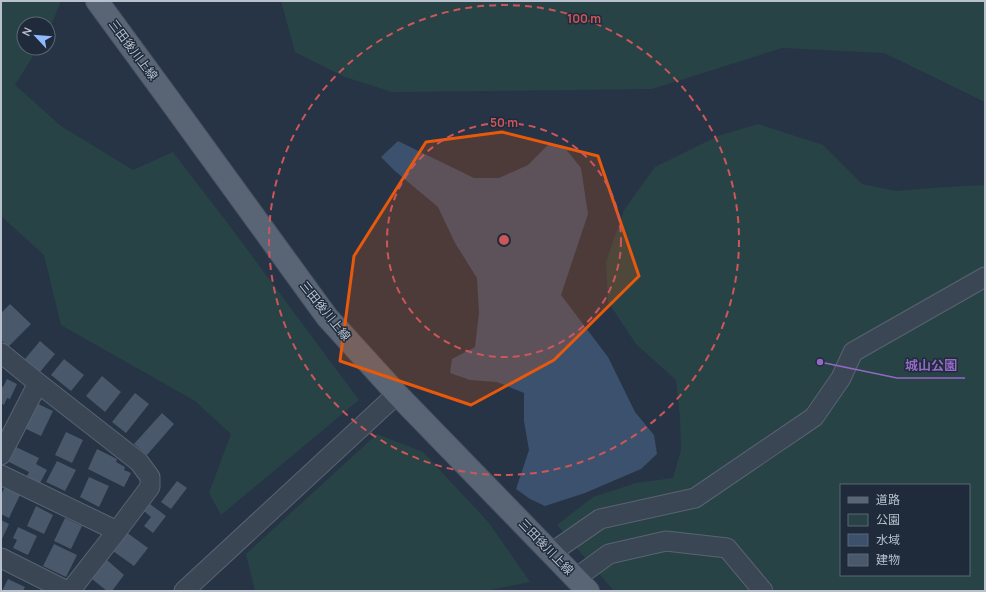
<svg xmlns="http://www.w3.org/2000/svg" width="986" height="592" font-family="Manrope,'Noto Sans JP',sans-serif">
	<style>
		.green { fill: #284346; fill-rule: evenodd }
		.water { fill: #3c516e }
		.building { fill: #4a586b }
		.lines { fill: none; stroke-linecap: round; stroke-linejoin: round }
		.minor-casing { stroke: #596372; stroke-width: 21 }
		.major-casing { stroke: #475161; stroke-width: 24 }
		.minor { stroke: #3b4654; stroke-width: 19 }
		.major { stroke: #596574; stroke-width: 22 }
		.marked { fill: #e8590c; fill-opacity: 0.2; stroke: #e8590c; stroke-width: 3; stroke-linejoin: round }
		.ring { fill: none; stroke: #cd565a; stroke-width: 2; stroke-dasharray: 7 5 }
		.labels { text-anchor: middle; stroke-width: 3; stroke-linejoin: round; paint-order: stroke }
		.street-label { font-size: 12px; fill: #b9c1ce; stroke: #1f2a3a }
		.centre { fill: #cd565a; stroke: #1f2a3a; stroke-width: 2 }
		.ring-label { font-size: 12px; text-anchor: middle; font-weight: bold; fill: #cd565a; stroke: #1f2a3a; stroke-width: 3; stroke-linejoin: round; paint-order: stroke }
		.leader { fill: none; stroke: #9468c5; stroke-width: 1.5 }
		.callout-dot { fill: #9468c5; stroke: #1f2a3a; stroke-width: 1.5 }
		.callout-label { font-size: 13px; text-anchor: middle; font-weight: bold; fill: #9468c5; stroke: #1f2a3a; stroke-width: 3; stroke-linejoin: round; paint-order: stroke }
	</style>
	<rect width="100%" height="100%" fill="#263445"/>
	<path class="green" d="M1,1H61L48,33V24H24V48H38L15,85L61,126L133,170L173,152L229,225L359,400L221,515L209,493L231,434L195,401L61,325L44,255L1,216Z
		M281,1H985V102L884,53L782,48L652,89L392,92L345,77L295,52Z
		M758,124L823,145L862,184L896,191L947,187L985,185V591H614L557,525L593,497L636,483L673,478L681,450L680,417L676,380L636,344L608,302L606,262L624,210L655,167L718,136ZM841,485H969V575H841Z
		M377,434L423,452L489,523L530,582L486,591H255L246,554Z"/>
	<path class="water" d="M398,141L474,178H499L528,165L549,144L565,148L581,168L588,214L561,295L608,357L635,412L654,435L657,454L641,469L585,493L545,506L530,499L516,489L529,450L524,421V393L497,382L470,380L450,373L452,359L475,347L479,313L477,278L455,243L438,207L395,171L381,157Z"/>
	<path class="building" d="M10,304L31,324L8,347L1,340V313Z
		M40,341L55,354L40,372L25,359Z
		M64,359L84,375L71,391L51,375Z
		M102,376L121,392L105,412L86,396Z
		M7,379L17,384L10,399L7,398L4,405L1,403V386L3,387Z
		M135,393L149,404L126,433L112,422Z
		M36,403L53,411L41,436L24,428Z
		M162,413L174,424L147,455L134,444Z
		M66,432L83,440L72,463L55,455Z
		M16,447L39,458L36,464L47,470L40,483L27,476L29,472L9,462Z
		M97,449L117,459L116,462L125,467L124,470L131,473L124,487L88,469Z
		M57,461L76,470L65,491L46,482Z
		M89,477L109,486L99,507L80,497Z
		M177,481L187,488L171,509L161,502Z
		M4,488L20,495L9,518L1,514V495Z
		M150,504L166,516L153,533L144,526L151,517L144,511Z
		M36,506L53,515L44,534L27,526Z
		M65,518L82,526L71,549L54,541Z
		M1,520L9,524L1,541Z
		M18,527L37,536L28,555L13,548L17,540L13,538Z
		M126,532L148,548L134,566L113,551Z
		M54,544L77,555L66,577L43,566Z
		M107,560L124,575L112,591H107L92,579Z
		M8,579L25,587L23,591H2Z"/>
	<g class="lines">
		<defs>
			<path id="minor" d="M1,353L38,383L111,440L139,462L150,477V487L117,531L70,591
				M1,455L38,383
				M1,475L117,531
				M551,553L600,519L695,498L814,417L841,378L853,352L985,277
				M1,558L67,591
				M576,578L609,554L666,541L727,548L763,591
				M184,591L397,394"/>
			<path id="major" d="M97,1L171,102L327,317L397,394L588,591"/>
		</defs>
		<use href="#minor" class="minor-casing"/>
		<use href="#major" class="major-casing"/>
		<use href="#minor" class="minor"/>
		<use href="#major" class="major"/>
	</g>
	<path class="marked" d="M502,132L598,156L639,276L554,360L471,405L340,361L354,256L426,142Z"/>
	<g class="ring">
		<circle cx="504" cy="240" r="117"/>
		<circle cx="504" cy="240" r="235"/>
	</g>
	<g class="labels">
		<g class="street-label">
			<text transform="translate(133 50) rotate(53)" y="4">三田後川上線</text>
			<text transform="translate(325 311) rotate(51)" y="4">三田後川上線</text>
			<text transform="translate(546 547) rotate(46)" y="4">三田後川上線</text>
		</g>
	</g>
	<circle cx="504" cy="240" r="6" class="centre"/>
	<g class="ring-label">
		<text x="584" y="23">100 m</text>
		<text x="504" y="127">50 m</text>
	</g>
	<path class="leader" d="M820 362L897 378H965"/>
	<circle class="callout-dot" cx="820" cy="362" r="4"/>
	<g class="callout-label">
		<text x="931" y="370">城山公園</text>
	</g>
	<rect width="986" height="592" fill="none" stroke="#b9c1ce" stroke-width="4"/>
	<rect x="840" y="484" width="130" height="92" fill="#1f2a3a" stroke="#5d6675"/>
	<rect x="848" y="497" width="20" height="6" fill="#596574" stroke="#5d6675"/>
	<text x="876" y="504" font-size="12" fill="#b9c1ce">道路</text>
	<rect x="848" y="514" width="20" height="12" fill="#284346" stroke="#5d6675"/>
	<text x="876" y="524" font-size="12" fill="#b9c1ce">公園</text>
	<rect x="848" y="534" width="20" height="12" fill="#3c516e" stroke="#5d6675"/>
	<text x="876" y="544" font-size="12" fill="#b9c1ce">水域</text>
	<rect x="848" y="554" width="20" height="12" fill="#4a586b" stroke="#5d6675"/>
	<text x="876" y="564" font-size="12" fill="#b9c1ce">建物</text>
	<g transform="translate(36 36) rotate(296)"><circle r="19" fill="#1f2a3a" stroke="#5d6675"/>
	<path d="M0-3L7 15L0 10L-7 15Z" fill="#8fbafd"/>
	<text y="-6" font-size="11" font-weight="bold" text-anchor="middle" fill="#b9c1ce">N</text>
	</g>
</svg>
